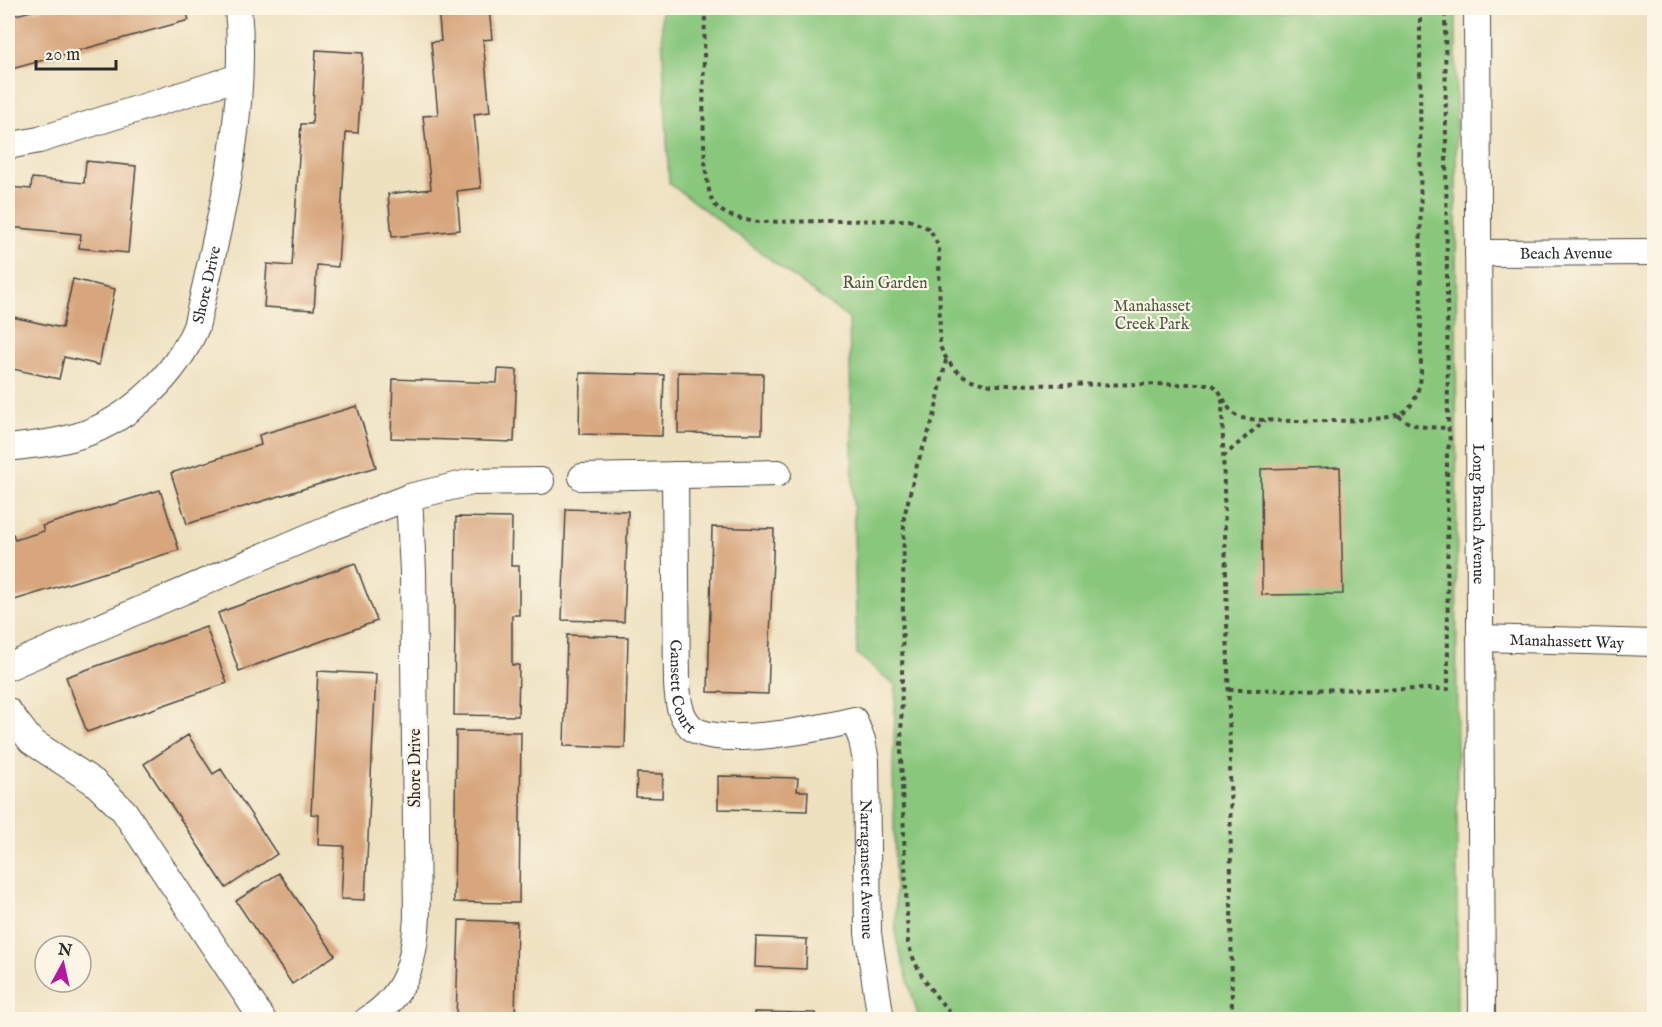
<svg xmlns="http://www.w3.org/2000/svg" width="1662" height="1027" font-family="'IM FELL English',serif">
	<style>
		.green { fill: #89c77d; stroke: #5a7954; stroke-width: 1.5 }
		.building { fill: #d7a67d }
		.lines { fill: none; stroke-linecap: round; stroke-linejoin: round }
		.street-casing { stroke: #484641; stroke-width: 28 }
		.path { stroke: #484641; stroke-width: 4; stroke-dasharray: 4.5 4.5; stroke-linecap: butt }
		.street { stroke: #fff; stroke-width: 26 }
		.labels { text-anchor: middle; stroke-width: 4.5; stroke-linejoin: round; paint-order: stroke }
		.street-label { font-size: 16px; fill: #2b2b2b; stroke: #fcf5e5 }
		.park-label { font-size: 16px; fill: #475a44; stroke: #fcf5e5 }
	</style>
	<rect width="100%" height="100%" fill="#fcf5e5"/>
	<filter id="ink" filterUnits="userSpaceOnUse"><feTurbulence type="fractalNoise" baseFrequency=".0167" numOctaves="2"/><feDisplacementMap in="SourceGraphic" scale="12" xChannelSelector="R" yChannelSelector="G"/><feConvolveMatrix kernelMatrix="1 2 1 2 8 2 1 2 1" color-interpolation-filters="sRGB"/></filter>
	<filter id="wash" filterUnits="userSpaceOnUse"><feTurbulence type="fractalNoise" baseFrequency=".008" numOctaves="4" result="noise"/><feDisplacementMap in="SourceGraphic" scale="24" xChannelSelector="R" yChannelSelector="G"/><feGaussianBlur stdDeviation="1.35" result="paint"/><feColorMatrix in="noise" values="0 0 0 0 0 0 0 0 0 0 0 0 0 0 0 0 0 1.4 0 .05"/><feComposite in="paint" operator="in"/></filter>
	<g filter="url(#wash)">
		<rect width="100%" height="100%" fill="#eee1c0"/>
		<path class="green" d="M661,8H1456L1457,1019H919L896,939L893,766L896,686L857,654L849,319L669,183Z"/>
		<g id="blocks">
			<path class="building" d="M43,8H185L189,20L8,70V17Z
				M438,8H489L492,39L483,40L490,112L474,114L481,188L457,191L460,230L392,237L388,194L431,189L423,116L438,115L431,42L441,41Z
				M316,50L363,53L358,133L346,132L338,267L317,265L314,310L264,307L267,264L292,266L301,124H312Z
				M86,161L136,166L128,253L79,248L81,234L8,227V187L31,189L32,178L84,183Z
				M73,279L115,289L99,365L64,357L59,379L8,368V316L62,328Z
				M498,369L517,370L514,442L391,438L393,379L497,383Z
				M678,372L763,374L762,434L678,433Z
				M580,373L664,375L662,436L579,434Z
				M357,406L376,467L187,524L171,473L261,445L259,435Z
				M1340,467L1343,594L1262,595L1261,469Z
				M160,490L179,550L8,602V536L13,534L15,540L44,531L42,526Z
				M566,509L628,511L624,622L562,620Z
				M456,517L512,518L511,566H519V615H512V665H519L518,716L454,715Z
				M712,527L774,529L768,694L708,692Z
				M355,563L377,621L239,671L218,613Z
				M206,627L227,683L87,732L66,677Z
				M567,635L628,637L625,748L564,746Z
				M318,671L376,674L365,900L341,899L344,846L318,845L319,815L311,814Z
				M456,731L521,732L519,903L454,902Z
				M188,735L213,774L221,769L277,854L226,888L144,764Z
				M637,773L663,774L662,798L636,797Z
				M718,776L798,778L797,791H808L807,811L718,809Z
				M279,873L335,955L292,984L236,901Z
				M459,920L517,922L515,1020H456Z
				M756,937L807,939L806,969L755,967Z
				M754,1012L815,1013V1020H754Z"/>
		</g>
	</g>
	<g filter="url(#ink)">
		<use href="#blocks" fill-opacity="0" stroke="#484641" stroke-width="1.5"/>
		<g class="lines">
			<defs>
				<g id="street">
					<path id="s1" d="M1477,8L1482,1020"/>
					<path d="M8,146L39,140L239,77"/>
					<path id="s2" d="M1478,253L1654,252"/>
					<path id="s3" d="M8,448C32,445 57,443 81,435C131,419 176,374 196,327C220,222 248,116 238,8"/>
					<path id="s4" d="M675,475L677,684C678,700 679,715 691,727C715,750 822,728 854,720L862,740L866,761L868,933L881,1020"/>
					<path d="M582,477L778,473"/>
					<path id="s5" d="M1480,638L1654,643"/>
					<path d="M8,667L329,528L409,497L472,482L541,481"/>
					<path d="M8,711L31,741L94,782L124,811L263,1020"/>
					<path d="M367,1020C407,995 414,962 417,917L413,571L409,497"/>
				</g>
			</defs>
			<use href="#street" class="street-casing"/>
			<path class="path" d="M705,8C705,46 698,174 713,202C722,217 744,220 759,222L909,220L930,229L939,248L940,346C950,370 965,381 991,385L1211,384C1225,391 1224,412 1241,418C1265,422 1385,424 1402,413C1415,405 1418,392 1421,378L1420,8
				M946,360L934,417L917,465L904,517L901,756L908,943C917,974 935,998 958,1020
				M1222,399L1230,755L1232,1020
				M1398,415C1412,429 1430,427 1448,428
				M1223,457L1265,420
				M1229,690L1448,689L1447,453L1450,441L1448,423L1445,8"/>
			<use href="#street" class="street"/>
		</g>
	</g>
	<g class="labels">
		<g class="street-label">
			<text dy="6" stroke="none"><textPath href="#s2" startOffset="88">Beach Avenue</textPath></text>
			<text dy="6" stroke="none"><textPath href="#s3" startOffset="280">Shore Drive</textPath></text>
			<text dy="6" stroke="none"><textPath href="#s1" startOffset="506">Long Branch Avenue</textPath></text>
			<text dy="6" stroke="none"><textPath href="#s5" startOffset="87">Manahassett Way</textPath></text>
			<text dy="6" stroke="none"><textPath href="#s4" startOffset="212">Gansett Court</textPath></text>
			<text transform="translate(414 768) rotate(-90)" y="6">Shore Drive</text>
			<text dy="6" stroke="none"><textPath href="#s4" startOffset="573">Narragansett Avenue</textPath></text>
		</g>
		<g class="park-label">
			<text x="885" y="288">Rain Garden</text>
			<text x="1152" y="311">Manahasset<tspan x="1152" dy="18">Creek Park</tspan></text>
		</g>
	</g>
	<rect width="1662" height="1027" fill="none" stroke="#fcf5e5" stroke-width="30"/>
	<g transform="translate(63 964) rotate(8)"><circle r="28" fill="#fcf5e5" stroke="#a8a49b" stroke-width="1.5"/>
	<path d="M0-4.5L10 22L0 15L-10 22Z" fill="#b5179e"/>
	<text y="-9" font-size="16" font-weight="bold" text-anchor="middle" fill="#2b2b2b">N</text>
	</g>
	<path d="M36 60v9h80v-9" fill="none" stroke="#2b2b2b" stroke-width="3"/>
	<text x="45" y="60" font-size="18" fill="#2b2b2b" stroke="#fcf5e5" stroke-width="4.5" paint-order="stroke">20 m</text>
</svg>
